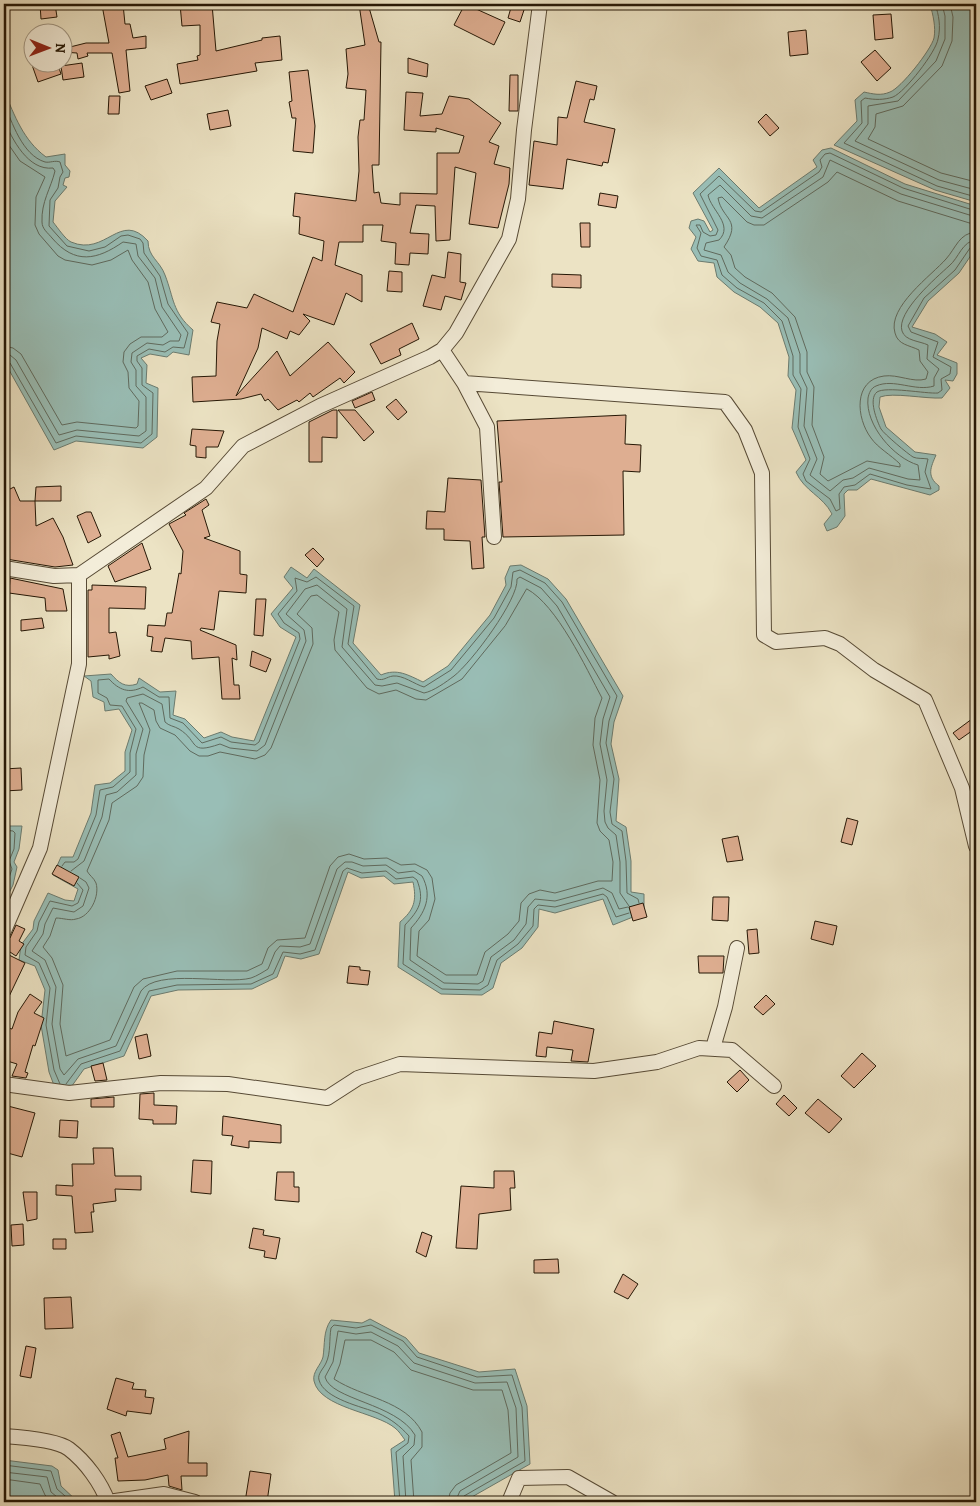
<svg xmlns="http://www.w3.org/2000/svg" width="980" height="1506" font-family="Alegreya,serif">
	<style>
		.water { fill: #99beb6; stroke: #6b7b6f }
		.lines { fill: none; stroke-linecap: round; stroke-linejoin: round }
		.shore { stroke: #5f6a5e; stroke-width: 1 }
		.building { fill: #deae91; stroke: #251705 }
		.street-casing { stroke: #574a35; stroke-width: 16 }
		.street { stroke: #f3edd9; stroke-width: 14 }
	</style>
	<rect width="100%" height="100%" fill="#ece3c4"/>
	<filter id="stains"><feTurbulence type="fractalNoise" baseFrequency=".004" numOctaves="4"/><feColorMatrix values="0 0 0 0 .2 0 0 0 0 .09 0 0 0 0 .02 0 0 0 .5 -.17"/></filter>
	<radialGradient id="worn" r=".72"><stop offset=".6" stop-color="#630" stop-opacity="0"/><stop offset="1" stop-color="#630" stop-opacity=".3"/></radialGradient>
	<path class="water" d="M930,4H976V202L935,190L834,145L857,121L855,100L864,92C873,94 881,96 890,92C901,88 931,50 934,38C936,27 933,15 930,4Z
		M4,91C15,116 23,140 46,157L65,154V165L70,171L69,177L65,178L63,185L67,187L55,201L53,222C58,228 65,239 71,242C106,257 120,210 148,241C148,257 160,261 165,275C174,298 172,312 193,330L189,355L173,352L167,357L150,354L141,358L147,365L146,383L158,388L157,437L143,448L76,441L54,450L4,361Z
		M831,148L905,184L976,206V248L959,273L928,301L912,327L935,334L947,342L937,355L957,363V374L953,381L945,380L950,388L942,398C925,399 893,392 880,397L879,407L886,427L915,452L936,455C931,467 926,476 939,486V490L930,495L871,479L857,490H848L844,494L845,516L837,527L827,531L824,524L832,514C823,496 804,491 796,472L806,460L792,428L796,390L788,376L789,357L778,323L760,307L734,292L717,277L714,263L698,261L691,249L696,237L689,228L691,221L698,219L704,221L710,232L713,230L693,193L719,168L759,208L817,167L813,160L822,150Z
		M521,565L548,579L566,599L623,696L614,722L611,744L619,779L616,821L626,827L631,861V892L644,894V907L638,915L613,925L603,899L555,913L539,909L538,927L522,948L501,963L493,988L482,995L441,994L398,967L400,922C414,910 417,901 413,882L394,884L384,876L361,878L348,872L319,954L301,959L285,956L277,977L252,989L178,990L151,996L124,1056L84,1069L69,1090L55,1088L49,1072L41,1025L45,990L35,966L19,960L21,945L33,929L34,921L48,893L65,900L74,901L78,889L53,875L61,857H73L91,813L95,785L110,783L125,771V752L132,730L119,709L105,711L104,702L93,697L91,681L84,676L111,674C119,683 125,688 137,684L139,678L160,692L176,691L173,715L185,719L204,738L221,732L232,737L254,741L296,637L280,627L271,614L293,588L284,577L291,567L307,578L314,569L360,605L353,643L381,675C397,668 408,675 423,682L448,666L490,615L506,585L505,578L510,566Z
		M4,826H22L19,849L14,862L17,867L13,885L4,903Z
		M370,1319L406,1338L419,1353L479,1372L515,1369L527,1406L530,1464L463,1502H395L391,1449L405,1440C402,1436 399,1431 395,1428C376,1412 320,1408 314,1381C312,1372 321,1365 323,1357C325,1344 323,1331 331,1320L362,1323Z
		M4,1460L52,1466L58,1470L61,1486L78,1502H4Z"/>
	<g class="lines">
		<path class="shore" d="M935,4C939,15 941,27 938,39C936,52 905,92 893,97C884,100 875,100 865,98L861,101L862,123L844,143L937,186L976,197
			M942,4L945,16V39L936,61L898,101L868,106V124L855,141L939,180L976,190
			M950,4L953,17L952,41L942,66L903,106L876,114L875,127L868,139L941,173L976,182
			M4,103C12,122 22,155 45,162C50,163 55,160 60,162L63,172L60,177L58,188L50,200L49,226L67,246L89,251L105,247L121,236L128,235L140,239L143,243L144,253L160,276L168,304L188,333L184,348L173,347L165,352L149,349L137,356V361L142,368V385L153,393L152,434L141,443L76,436L56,443L10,363L4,360
			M4,120C12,139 28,171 53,168L55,171C51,188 41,202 42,222C42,229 48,233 52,238C75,265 97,260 123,242L136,244L138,256L155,278L162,307L181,335L179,341H170L163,345L147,343L132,353L131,362L136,370V386L146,397V431L139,436L77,430L59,435L16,360L10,355L4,354
			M4,138L20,161L45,177L36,197L35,225L39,234L58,256L65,260L92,265L111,260L128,250L132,260L148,282L155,309L168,332L162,337H141L130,344L124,352L123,362L128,372L129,388L139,401L138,426L136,428L77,422L62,425L21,354L13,348L4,346
			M976,211L903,188L830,153L825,154L820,160L822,167L819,172L761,212L755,211L719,176L700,194L718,230L716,235L710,236L703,232L700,225H696L701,233L697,248L701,256L717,260L722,275L737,288L764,303L782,321L793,356V375L801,389L798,427L810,459L803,474L806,481L830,499L836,511L840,509L839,494L844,487L855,485L870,474L907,485L931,489L925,472L928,459C923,458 917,459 913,457C908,454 884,434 881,429C877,421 868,399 877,392C886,386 926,394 938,393L942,390L941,379L950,374L951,367L933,357L938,342L911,332L908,326L924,298L955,270L970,248L976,246
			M976,217L901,194L830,160L823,177L762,218L751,216L720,185L708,195C711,210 734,225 719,240L706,243L704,250L721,255L728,272L740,283L767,299L788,318L800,354V373L807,388L804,426L817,459L810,475L830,491L843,480L853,478L869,468L908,479L920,480L918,465C894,458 865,425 868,398C869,393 871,388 876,386C894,378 915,392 934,386V378L939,369L927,359L928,345C920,341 905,341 902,331C896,312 937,277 949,266C959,258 962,241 976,240
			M976,225L898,201L837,172L828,182L764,225H754L747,222L722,197L718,198C722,220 743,219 724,247L731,255L735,268L745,277L772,293L795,317L807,352V372L814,387L812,425L824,457L820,474L828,481L867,461L900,467V464C891,455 878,448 871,438C856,418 853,380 884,376C898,374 913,383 926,379L928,372L920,361L919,350C909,345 898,345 895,333C887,307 932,275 946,259C956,248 959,233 976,232
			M527,589C557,605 586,668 602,698L595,718L593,745L600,780L597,823L600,831L609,840L613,862L612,881H598L555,893L540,890L529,894L521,903L519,921L508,934L485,952L477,975H446L417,956L419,931L429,920L435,899L432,878L427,870L415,864L401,865L387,858L364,859L349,854L338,857L330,866L305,938L277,940L268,948L262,964L247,971H177L143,979L134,987L110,1040L66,1056L60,1024L63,985L52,958L43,947L50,936L56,918C63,918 70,921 76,919C90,917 100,896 96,883C94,878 89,875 87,871L109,820L112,803L137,786L143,777L144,755L150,730L139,703H142L154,710L156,721L160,728L175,735L190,751L199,756H208L220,752L255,759L265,755L271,748L313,644L312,628L297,614L311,596L317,595L339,612L334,640L335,650L367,688L379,694L396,690L416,699L426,700L462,679L505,626Z
			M4,830L13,831L15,833L14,849L9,861L12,869L4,892
			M62,866L65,862H74L78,859L96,815L100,790L113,787L130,772V753L136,729L122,706L110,705L107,698L98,693V680L109,679C119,690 129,694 143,687L159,697H169L170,718L183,723L202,743L221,737L231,742L255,745L259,742L300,639L299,633L284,623L278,614L297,591L295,578L307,582L316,577L354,606L348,644L377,679C384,681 386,677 393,676C403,675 414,684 424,687L451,670L494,618L511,587L513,572L520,570L545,583L562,602L617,696L609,721L606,743L614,779L610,812L612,824L622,831L626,861L627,893L638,899L639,903
			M71,871L84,861L102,817L106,795L117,792L136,775V754L143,729L126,701L127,698L143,694L162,704L165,722C169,726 174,726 179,729C200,742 188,755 220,744L230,748L257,751L265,745L306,641L304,630L286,614L305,589L317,585L347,609L342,647L375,685L382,686L397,683L424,693C434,691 446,682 454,676C471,663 519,599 517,579L520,577L541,588L557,606L610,697L603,719L600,744L607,780L604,811L605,822L608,828L616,835L620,862V893L629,906
			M80,878L86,882L89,888L83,906L74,912L53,908L45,924L43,934L32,951L45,960L56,987L52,1024L60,1069L64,1075L78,1059L116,1046L141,991C157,968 226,985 251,978C257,976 263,972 268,969L275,952L280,946L300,947L310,944L337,869L345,862H352L363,866L386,865L398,873L414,871L422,876C433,896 425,913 411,928L410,960L444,983L478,984L483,981L491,957L514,940L526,924L528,907L535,899L555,901L603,888L612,893L619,909L628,907
			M60,1084L54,1070L46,1025L50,988L39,963L25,955L26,947L37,931L39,922L50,901L72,906L78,903L83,890L77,883
			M66,1084L81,1064L120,1051L149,991L177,985L251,984L273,974L283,952L300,954L315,950L343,871L347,868L362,873L386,871L396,879L413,877L417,880C425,901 419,910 405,925L403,964L442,989L480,990L488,985L497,960L518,944L533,926L534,909L538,905L555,907L603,894L607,897L616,917L629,913
			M4,1465L51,1471L57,1489L72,1502
			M4,1472L47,1477L51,1492L63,1502
			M4,1479L40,1484L45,1495L51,1502
			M400,1502L396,1452L408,1443L409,1436C400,1426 391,1419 378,1413C363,1407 324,1399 319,1380C317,1374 324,1368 326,1363C331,1353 329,1339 331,1328L334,1325L356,1328L371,1325L403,1341L417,1357L477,1377L512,1375L522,1407L525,1461L464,1496L462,1502
			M406,1502L403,1456L414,1445L415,1435C396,1403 331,1400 325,1377L333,1362L338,1331L356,1334L371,1332L398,1346L414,1363L475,1383L507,1382L516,1408L518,1457L460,1491L455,1502
			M414,1502L411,1460L422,1447V1432C405,1400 363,1398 334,1379L340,1364L345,1340H371L394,1352L411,1370L473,1390H502L508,1410L511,1453L456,1485L450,1493L448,1502"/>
	</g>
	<path class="building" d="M40,4H55L57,17L41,19Z
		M123,4L125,24H130L133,38L146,36V48L126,50L130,91L119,93L112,53H87L88,56L78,59L77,53L62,52V49L86,43H109L102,5Z
		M180,4H212L216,51L262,40V38L280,36L282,60L255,63L257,71L180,84L177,64L198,60L197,56L200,55V25L182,26Z
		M359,4H368L379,42H381L379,165H372L374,193L379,192L381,203L400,205V193L437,194V153H459L464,136L436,128V132L404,130L406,92L423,93L420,116L442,114L449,96L469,99L501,123L489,142L499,146L494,164L510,168L509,184L498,228L469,224L476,173L455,167L450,240L436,241L435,206L416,205L410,233L429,234L428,254L410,253L409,265L395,264L396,243L381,241L383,225H363V242H339L335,265L362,275V302L346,293L334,325L303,314L310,321L299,335L290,331L287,339L262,328L258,348L236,396L277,351L290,376L328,342L355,372L344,383L340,378L313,397L310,393L299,402L297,400L278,410L268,399L265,401L261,394L241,399L193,402L192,377L216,376L217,341L220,324L211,322L217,302L247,308L254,294L293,312L313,257L322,261L324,241L299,234L300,217L293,216L295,193L356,201L359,171L358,137L360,120H364L366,90L346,88L348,74L346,49L365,45Z
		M465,4L505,22L494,45L454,25Z
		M512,4H526L520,22L508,18Z
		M891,14L893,38L875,40L873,15Z
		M806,30L808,54L790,56L788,32Z
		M875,50L891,68L877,81L861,62Z
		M408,58L428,64L427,77L408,73Z
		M31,62H57L61,74L38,82Z
		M82,63L84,77L63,80L61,66Z
		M308,70L315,126L313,153L293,151L296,118H292L289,102L292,101L289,72Z
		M510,75H518V111H509Z
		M167,79L172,93L151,100L145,86Z
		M576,81L597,86L594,100L590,99L584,122L615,129L608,163L603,162L602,166L567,159L563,189L529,185L534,141L557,145L558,117L567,118Z
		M109,96H120L119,114H108Z
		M228,110L231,126L210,130L207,114Z
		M766,114L779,128L770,136L758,122Z
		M600,193L618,196L616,208L598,205Z
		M580,223H590V247H581Z
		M448,252L461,254L460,282L466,283L461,300L445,296L441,310L423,306L432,275L445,278Z
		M389,271L402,272V292L387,291Z
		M552,274L581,275V288L552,287Z
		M412,323L419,339L399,349L401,355L381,364L370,344Z
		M372,392L375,400L355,408L352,401Z
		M396,399L407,412L398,420L386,407Z
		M333,410H337V438L322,437V462H309V422Z
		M338,410H355L374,432L364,441Z
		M626,415L625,444L641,445L640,472L623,471L624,535L503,537L499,482H502L497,421Z
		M192,429L224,431L218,447H206V458L196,457V446L190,445Z
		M448,478L481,480L485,537H482L484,568L472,569L470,541L444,540V529H426L427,511L445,512Z
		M61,486V501H35L36,487Z
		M14,487L20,501H35L36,526L53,518L63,537L73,565L55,567L6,559L4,492Z
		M206,499L209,505L202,510L210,536L204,538L240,551V574L247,575L246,593L219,591L214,630L201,628L200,630L236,645L237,660L232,658L234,685H239L240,699H222L219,657L192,659L191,641L165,638L162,652L151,651L153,637L147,636L148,625L165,626L167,613H172L179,573L181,574L183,551L169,524L186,515L184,513Z
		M86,512H91L101,536L88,543L77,516Z
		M142,543L151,569L115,582L108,566Z
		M313,548L324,559L317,567L305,555Z
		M10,578L63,589L67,611H46L45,598L9,593Z
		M92,585L146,587L145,609L109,608V633L116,632L120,656L109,659V655L88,657V590H92Z
		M256,599H266L263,636L254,635Z
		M42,618L44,628L21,631V620Z
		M252,651L271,659L266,672L250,666Z
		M976,716V728L959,740L953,733Z
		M21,768L22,790L4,791V769Z
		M847,818L858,821L852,845L841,842Z
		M738,836L743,860L727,862L722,839Z
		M57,865L79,877L74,886L52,874Z
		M713,897H729L728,921L712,920Z
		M643,903L647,917L633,921L629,907Z
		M815,921L837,926L833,945L811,939Z
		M16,925L25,929L19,941L24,944L16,956L4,948V940L10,938Z
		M757,929L759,953L749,954L747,930Z
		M9,955L25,963L4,1007V966Z
		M698,956H724L723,973H699Z
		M349,966L360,967V970L370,971L368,985L347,983Z
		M30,994L42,1002L34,1013L44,1018L35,1046L33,1045L25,1072L28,1073L26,1078L12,1076L17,1064L4,1060V1035L8,1028L12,1029L18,1012Z
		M766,995L775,1004L763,1015L754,1007Z
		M554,1021L594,1029L588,1062L571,1061L573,1050L547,1047L546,1057L536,1056L539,1032L552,1034Z
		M147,1034L151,1056L139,1059L135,1037Z
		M862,1053L876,1066L854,1088L841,1076Z
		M103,1063L107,1080L95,1081L91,1066Z
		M740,1070L749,1080L737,1092L727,1082Z
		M154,1093V1105L177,1106L176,1124H153V1120L139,1119L140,1094Z
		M784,1095L797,1108L789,1116L776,1104Z
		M114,1097V1107H91V1099Z
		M818,1099L842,1119L829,1133L805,1113Z
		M4,1105L35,1113L22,1157L4,1152Z
		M223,1116L281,1125V1143L249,1141V1148L231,1145L233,1136L222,1135Z
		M60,1120L78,1121L77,1138L59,1137Z
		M93,1148H113L115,1176H141V1190L115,1189L116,1201L93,1204L94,1212H91L93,1232L75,1233L72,1196L56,1195V1185L73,1186L72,1164H94Z
		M193,1160L212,1161L211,1194L191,1192Z
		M494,1171H514L515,1188H510L511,1210L479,1214L477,1249L456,1248L461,1186L494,1188Z
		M277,1172H294V1187H299V1202L275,1200Z
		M23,1192H37V1219L27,1221Z
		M23,1224L24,1245L12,1246L11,1225Z
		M253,1228L264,1230L263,1235L280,1238L276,1259L264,1257L265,1251L249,1248Z
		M422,1232L432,1236L426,1257L416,1252Z
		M53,1239H66V1249H53Z
		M558,1259L559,1273H534V1260Z
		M623,1274L638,1284L628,1299L614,1292Z
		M71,1297L73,1328L45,1329L44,1298Z
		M26,1346L36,1348L31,1378L20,1376Z
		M116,1378L134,1383L132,1389L146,1390L145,1397L154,1398L151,1414L127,1411L126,1416L107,1409Z
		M189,1431L188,1463H207V1476H181L182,1490L169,1486L168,1475L145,1480L118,1481L115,1458H118L111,1435L120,1432L128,1457L166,1449L164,1439Z
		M250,1471L271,1474L267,1502H245Z"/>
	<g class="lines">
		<defs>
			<path id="street" d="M442,350L464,383L487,427L494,537
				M464,383L725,402L745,430L762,473L764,635L776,642L825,638L840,644L874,670L925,700L962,788L976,846
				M4,568L54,576L79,575L206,488L243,446L320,406L430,357L442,350L456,333L509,239L518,199L524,130L540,4
				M4,931L40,848L79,664V575
				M713,1048L725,1007L737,948
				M4,1084L69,1093L161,1083L228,1084L327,1098L358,1078L400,1064L594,1071L657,1062L699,1048L732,1050L774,1086
				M4,1436C19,1437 57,1440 69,1449C86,1462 101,1483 108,1502L164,1494L195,1502
				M509,1502L519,1478L568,1477L612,1502"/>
		</defs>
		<use href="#street" class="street-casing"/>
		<use href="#street" class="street"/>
	</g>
	<rect width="980" height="1506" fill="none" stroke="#ece3c4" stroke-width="20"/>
	<rect x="5" y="5" width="970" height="1496" fill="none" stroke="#251705" stroke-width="2.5"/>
	<rect x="10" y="10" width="960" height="1486" fill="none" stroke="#251705"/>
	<g transform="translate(48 48) rotate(91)"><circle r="24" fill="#f3edd9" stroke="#a19784"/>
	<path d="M0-4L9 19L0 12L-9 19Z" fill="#8f2418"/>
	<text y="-8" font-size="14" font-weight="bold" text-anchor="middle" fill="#251705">N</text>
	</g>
	<rect width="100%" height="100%" filter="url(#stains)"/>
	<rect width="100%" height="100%" fill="url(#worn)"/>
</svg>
